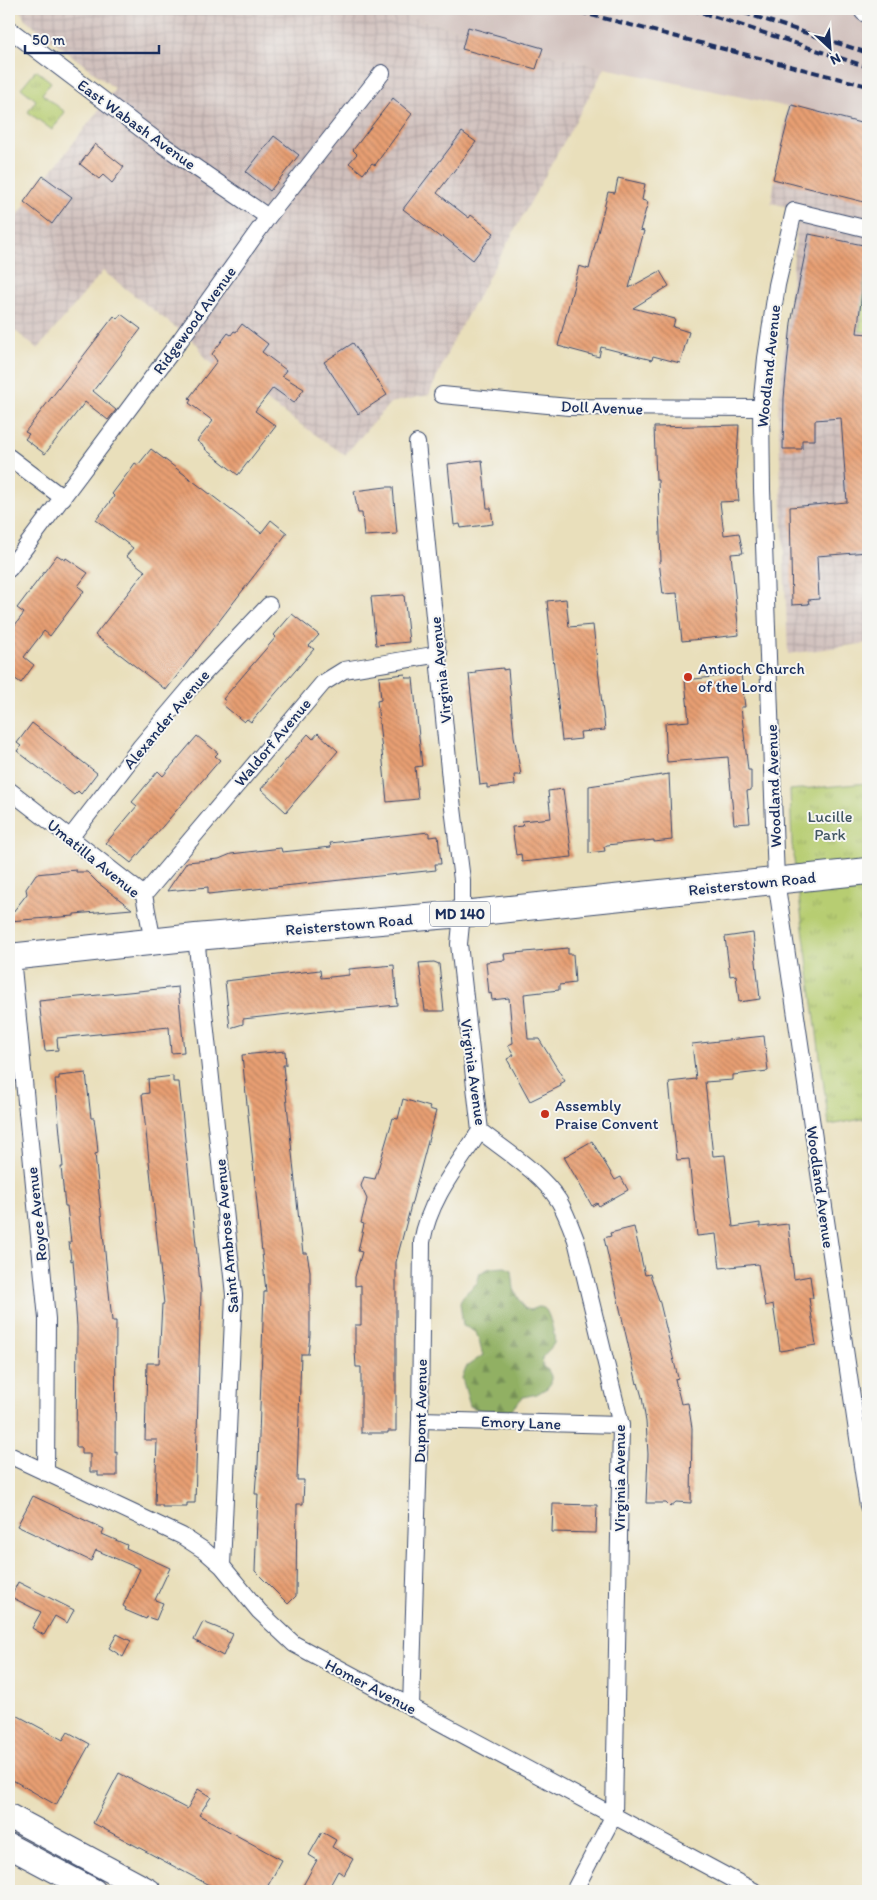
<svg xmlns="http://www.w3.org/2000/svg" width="877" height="1900" font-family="Itim,sans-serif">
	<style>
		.industrial { fill: url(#industrial-grid) }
		.railway { fill: #d0c0bc }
		.forest { fill: url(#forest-firs); stroke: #567061 }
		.park { fill: url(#park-tufts); stroke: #697e68 }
		.building { fill: url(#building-back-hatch) }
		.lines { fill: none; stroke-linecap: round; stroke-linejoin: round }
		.minor-casing { stroke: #3a496c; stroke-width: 18 }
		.secondary-casing { stroke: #3a496c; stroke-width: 26 }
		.primary-casing { stroke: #3a496c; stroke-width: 28 }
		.minor { stroke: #fff; stroke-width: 16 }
		.secondary { stroke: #fff; stroke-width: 24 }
		.primary { stroke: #fff; stroke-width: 26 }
		.rail { stroke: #1b2f5e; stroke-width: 4; stroke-dasharray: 8 4; stroke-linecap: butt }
		.poi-dot { fill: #c8321e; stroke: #f6f6f2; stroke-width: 2 }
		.labels { text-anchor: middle; stroke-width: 4; stroke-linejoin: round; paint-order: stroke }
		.shield { fill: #f6f6f2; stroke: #5d6b8a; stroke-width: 1 }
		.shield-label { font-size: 15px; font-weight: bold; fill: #1b2f5e }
		.street-label { font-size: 16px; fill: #1b2f5e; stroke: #f6f6f2 }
		.poi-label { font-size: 16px; fill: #1b2f5e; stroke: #f6f6f2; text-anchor: start }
		.park-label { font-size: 16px; fill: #425663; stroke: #f6f6f2 }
	</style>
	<defs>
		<pattern id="industrial-grid" width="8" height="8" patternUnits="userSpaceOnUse" patternTransform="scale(1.25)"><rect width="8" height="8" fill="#d0c0bc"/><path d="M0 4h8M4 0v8" fill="none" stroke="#b2a5a4"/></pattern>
		<pattern id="forest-firs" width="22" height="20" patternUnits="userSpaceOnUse" patternTransform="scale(1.25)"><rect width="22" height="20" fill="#91b064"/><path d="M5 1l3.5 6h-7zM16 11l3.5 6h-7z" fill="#769056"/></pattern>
		<pattern id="park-tufts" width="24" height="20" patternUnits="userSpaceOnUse" patternTransform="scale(1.25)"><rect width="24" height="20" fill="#b7cd72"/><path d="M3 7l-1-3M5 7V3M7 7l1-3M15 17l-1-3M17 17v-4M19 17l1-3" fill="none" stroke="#9db065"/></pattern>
		<pattern id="building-back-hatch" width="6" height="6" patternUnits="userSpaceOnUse" patternTransform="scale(1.25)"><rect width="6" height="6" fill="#e89f72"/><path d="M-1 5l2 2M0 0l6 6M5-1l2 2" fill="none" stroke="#bb8261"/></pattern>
	</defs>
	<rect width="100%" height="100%" fill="#f6f6f2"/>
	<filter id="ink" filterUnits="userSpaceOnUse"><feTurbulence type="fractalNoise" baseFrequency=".02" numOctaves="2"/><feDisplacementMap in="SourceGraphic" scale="10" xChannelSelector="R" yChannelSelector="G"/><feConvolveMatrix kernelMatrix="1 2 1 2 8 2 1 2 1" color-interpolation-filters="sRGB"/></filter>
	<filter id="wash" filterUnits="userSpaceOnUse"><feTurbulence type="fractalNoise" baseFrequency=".0096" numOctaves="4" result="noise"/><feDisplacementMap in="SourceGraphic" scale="20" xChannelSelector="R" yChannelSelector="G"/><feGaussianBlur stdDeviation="1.12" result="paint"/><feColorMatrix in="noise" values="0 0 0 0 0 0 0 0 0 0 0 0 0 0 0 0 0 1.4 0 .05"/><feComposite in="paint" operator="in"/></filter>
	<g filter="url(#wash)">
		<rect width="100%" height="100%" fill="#e9dfbb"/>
		<path class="industrial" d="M20,9H380L605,68L452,343L429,395L390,403L345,455L205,359L198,345L103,271L38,349L9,326V226L115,89L25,19Z
			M788,106L868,124V256L859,331L868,333V643L788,654L778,411L799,209L771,203Z"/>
		<path class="railway" d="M380,9H868V124L605,68Z"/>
		<path class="forest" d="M505,1267L512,1270L514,1289L524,1308L530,1310C535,1308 540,1305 545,1309C549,1312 556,1337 554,1343C552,1348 545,1353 542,1358L543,1367L548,1370L551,1376V1383L547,1388L537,1394L523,1397L511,1410C497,1411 482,1413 470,1406L462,1378L466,1367L483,1355C477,1339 482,1333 463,1326L460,1303L463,1296L477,1283L480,1273L490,1268Z"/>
		<path class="park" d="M36,70L51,82L42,94L65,112L52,130L28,112L36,100L21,88Z
			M868,256V333L859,331Z
			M868,783V1118L829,1125L792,844L790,790Z"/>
		<g id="blocks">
			<path class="building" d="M468,27L543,48L536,69L462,49Z
				M393,98L412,114L375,165L372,163L363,174L349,163L357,154L353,150Z
				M792,105L868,125V203L773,179Z
				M462,132L476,142L437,193L469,218L471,215L494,233L473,260L443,236L441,238L403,209Z
				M274,136L299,155L270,191L246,172Z
				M95,144L124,167L112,183L103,175L99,179L80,164Z
				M43,176L72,197L52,224L24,202Z
				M618,178L645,184L642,200L648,202L640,230L644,231L629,288L660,271L669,286L633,308L675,319L673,327L689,332L680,363L653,356L652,360L601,347L599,357L558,346L579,266L589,269L608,192L615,193Z
				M809,234L868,246L857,333L868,334V552L817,556L819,599L808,600L809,604L792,605L790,507L847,502L841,418L815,420V440H802V449H783L784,398L791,323Z
				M121,314L141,329L93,391L116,410L108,420L85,402L45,454L25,439L29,434L25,432L114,316L117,319Z
				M242,324L268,344L262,352L286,370L282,376L304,389L294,403L273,388L255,411L276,426L238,475L205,449L206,448L197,441L213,421L189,403L191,400L189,398L217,361L212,354L228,333L231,335L234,331L236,332Z
				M353,343L387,395L358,414L324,362Z
				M739,425L736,472L739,501L720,502L724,535L739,533L743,553L731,554L739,635L682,641L677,593L663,594L659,561H661L659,509L658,480H656L654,427Z
				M151,449L261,533L271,520L287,533L166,690L95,635L145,571L126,556L133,548L96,520L113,498L114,496L112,494L127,474L135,463L138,465Z
				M482,460L487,508H491L493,524L461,528L460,524L454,525L448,464Z
				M386,487H393L397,534L364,536L362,513H358L354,491Z
				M57,555L65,560L66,558L88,573L78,586L84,591L50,636L44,631L24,657L34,665L21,683L11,676L9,679V633L24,613L17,608Z
				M404,595L409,642L376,645L371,597Z
				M566,599L569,627L593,625L605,730L580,732L581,739L562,741L547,601Z
				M292,614L319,635L309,646L314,649L251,722L247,719L244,722L223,705L226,701L223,699L276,637L274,635Z
				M503,668V670L508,669L514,736L521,775H514L515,785L487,788V784L480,785L469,674L476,673L475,671Z
				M405,674L406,678H413L422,766L415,767L418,799L387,802L377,701L381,700L379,677Z
				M741,674L745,707H741L748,770H751V790L747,791L750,823L734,824L728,757L667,762L665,723L689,721L685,680Z
				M32,723L97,773L81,794L78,791L74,795L17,751L21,746L17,743Z
				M318,733L338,751L286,812L261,789L308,734L313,739Z
				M197,736L218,753L215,756L220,760L131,863L106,843L137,806L132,802L158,771L163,776Z
				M669,774L672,840L654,842V840L607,845L604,847L605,851L589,853V786Z
				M563,789L572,857L522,862L521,854L516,855L512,827L523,826L522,821L551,818L548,791Z
				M429,832V837L438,836L441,864H435L436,870L208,894V887L167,891L187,862L219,859L231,854L281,848L282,852L331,847L330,843Z
				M76,870V872H87L98,883L132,909L74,914V916L9,921V917L27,894L26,889L36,874Z
				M753,933L760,999L739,1002L736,975L730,976L725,937Z
				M568,948V954H573L575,983L559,985V990L524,994L528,1039H539L565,1081L560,1084L561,1086L530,1101L507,1059L514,1055L508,1045L513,1043L509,998L492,1000L491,993L489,994L486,962L505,960L504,954Z
				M434,962L439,964L444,1011H425L419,963Z
				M394,965L397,1005L334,1011V1009L243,1019V1024L230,1028L225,981L320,970L321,978L349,975V969Z
				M178,987L184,1052L171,1053L169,1027L57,1038L58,1050L45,1051L39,1001Z
				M764,1036L768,1071L733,1075V1080L705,1082L713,1156L725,1155L733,1227L760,1223V1227L788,1224L794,1279L810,1276L813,1298H809L816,1345L780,1351L773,1304L765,1306L758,1264L720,1268L716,1234L697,1236L689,1159L677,1160L669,1082L696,1079L692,1044Z
				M285,1051L286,1065H283L299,1221L303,1253H307L310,1271V1335L308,1354H301L297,1480H304L303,1504H297L296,1596L288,1604L255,1571L258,1494H255L256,1480L258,1465L264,1292H266L242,1055Z
				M86,1073L91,1118H94L97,1141L98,1153L95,1154L112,1321H116L115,1453L117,1452V1476H98V1472H90V1454H81V1447H76L77,1327L75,1298H76L73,1260L71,1261L70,1251L69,1242H71L67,1206H65L61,1167H63L55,1079H59V1076Z
				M173,1076V1082H179L201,1292L195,1503H187V1507H162V1505H155L157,1440H145L147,1363H159L162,1304H164L142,1094L149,1093L148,1079Z
				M403,1099L430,1107L429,1109L436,1111L396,1262V1431H388V1433H361V1367H356L355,1350V1325H361V1285L355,1286V1277L362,1252L358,1251L364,1224L361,1223L367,1199L361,1186L364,1177L375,1179L376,1176L393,1118L398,1119Z
				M592,1141L615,1180L621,1177L628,1190L599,1206L597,1203L592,1206L564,1157Z
				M634,1227L645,1275L650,1274L660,1303L678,1378L675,1379L681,1404L688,1403L692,1428L691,1503L676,1502L670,1507L666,1503H646L648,1454L646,1422L642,1397L638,1383L637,1384L604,1238L611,1236L610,1233Z
				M33,1496L104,1529L102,1534L127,1545L126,1548L170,1568L155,1600L163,1603L156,1620L147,1617L146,1619L125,1610L126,1608L123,1606L140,1569L96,1550L91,1561L17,1526Z
				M553,1504L597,1505L596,1533L552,1532Z
				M18,1582L74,1610L67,1623L55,1616L44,1635L32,1628L41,1612L11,1597Z
				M203,1622L233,1634L223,1656L194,1640Z
				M117,1634L131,1641L123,1657L109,1648Z
				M9,1711L63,1740L68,1732L90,1744L56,1805L9,1778Z
				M119,1773L187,1809L198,1789L211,1797L199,1815L282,1860L265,1891H220L93,1823Z
				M322,1832L336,1840L332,1847L353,1859L344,1875L338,1871L327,1891H300L317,1860L309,1855Z"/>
		</g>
	</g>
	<g filter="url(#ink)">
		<use href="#blocks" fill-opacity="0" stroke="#3a496c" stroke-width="1"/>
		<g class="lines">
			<defs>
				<path id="minor" d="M9,29L160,143L268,217
					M868,229L794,211L777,285L766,358L761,408L762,489L776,880L868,1506
					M442,395L569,407L761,408
					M417,443L452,800L462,880V914L459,944L480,1131C507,1152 540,1172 559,1201C566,1213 571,1227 576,1240L621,1425L614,1815L574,1891
					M9,457L63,498
					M9,569L181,339L268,217L382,73
					M9,790L144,895L153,942
					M70,838L141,746L191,687L269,605
					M144,895L323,683L344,670L439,654
					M196,937L234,1295L222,1566
					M12,957L47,1319L46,1473
					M420,1420L621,1425
					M9,1455L182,1536L205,1551L222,1566L259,1611L294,1644L754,1891
					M411,1707L420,1420L422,1242C429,1200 457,1166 480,1131"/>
				<path id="secondary" d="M9,1816L149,1891
					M9,1846L94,1891"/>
				<path id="primary" d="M867,9H868
					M9,957L196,937L462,914L868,871"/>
			</defs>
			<use href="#minor" class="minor-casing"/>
			<use href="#secondary" class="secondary-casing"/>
			<use href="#primary" class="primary-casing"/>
			<use href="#minor" class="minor"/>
			<use href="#secondary" class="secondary"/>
			<use href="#primary" class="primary"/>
			<path class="rail" d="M568,9L868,86
				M691,9L868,67
				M732,9L868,53"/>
		</g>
	</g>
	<g class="poi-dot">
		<circle cx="688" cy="677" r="5"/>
		<circle cx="545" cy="1114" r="5"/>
	</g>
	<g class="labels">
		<rect class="shield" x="430" y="901.5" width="60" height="25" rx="4"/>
		<g class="shield-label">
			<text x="460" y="919">MD 140</text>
		</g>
		<g class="street-label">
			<text transform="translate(137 124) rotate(36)" y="6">East Wabash Avenue</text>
			<text transform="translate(194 320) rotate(-54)" y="6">Ridgewood Avenue</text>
			<text transform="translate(768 366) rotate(-84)" y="6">Woodland Avenue</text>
			<text transform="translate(602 407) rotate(2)" y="6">Doll Avenue</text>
			<text transform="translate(440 670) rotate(-96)" y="6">Virginia Avenue</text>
			<text transform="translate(166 719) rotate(-50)" y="6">Alexander Avenue</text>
			<text transform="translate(272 742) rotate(-50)" y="6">Waldorf Avenue</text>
			<text transform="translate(773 786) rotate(-92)" y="6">Woodland Avenue</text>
			<text transform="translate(94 858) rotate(39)" y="6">Umatilla Avenue</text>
			<text transform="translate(752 883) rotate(-6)" y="6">Reisterstown Road</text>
			<text transform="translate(349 924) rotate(-5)" y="6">Reisterstown Road</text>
			<text transform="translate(474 1072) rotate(82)" y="6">Virginia Avenue</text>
			<text transform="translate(821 1187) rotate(82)" y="6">Woodland Avenue</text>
			<text transform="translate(36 1214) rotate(-96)" y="6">Royce Avenue</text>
			<text transform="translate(226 1236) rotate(-95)" y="6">Saint Ambrose Avenue</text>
			<text transform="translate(420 1411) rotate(-89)" y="6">Dupont Avenue</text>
			<text transform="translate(521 1422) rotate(2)" y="6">Emory Lane</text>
			<text transform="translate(619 1478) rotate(-90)" y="6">Virginia Avenue</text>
			<text transform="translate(371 1686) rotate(28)" y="6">Homer Avenue</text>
		</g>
		<g class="poi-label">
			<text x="698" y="674">Antioch Church<tspan x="698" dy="18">of the Lord</tspan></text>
			<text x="555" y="1111">Assembly<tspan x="555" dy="18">Praise Convent</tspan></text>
		</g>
		<g class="park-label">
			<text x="830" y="822">Lucille<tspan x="830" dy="18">Park</tspan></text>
		</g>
	</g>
	<rect width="877" height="1900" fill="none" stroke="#f6f6f2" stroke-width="30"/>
	<g transform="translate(830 48) rotate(154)" stroke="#f6f6f2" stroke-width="4" paint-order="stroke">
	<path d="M0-4L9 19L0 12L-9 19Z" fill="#1b2f5e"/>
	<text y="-8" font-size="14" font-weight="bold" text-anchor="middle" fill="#1b2f5e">N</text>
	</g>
	<path d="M25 45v8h134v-8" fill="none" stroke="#1b2f5e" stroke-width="2.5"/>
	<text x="32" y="45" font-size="15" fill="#1b2f5e" stroke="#f6f6f2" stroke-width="4" paint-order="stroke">50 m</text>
</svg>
